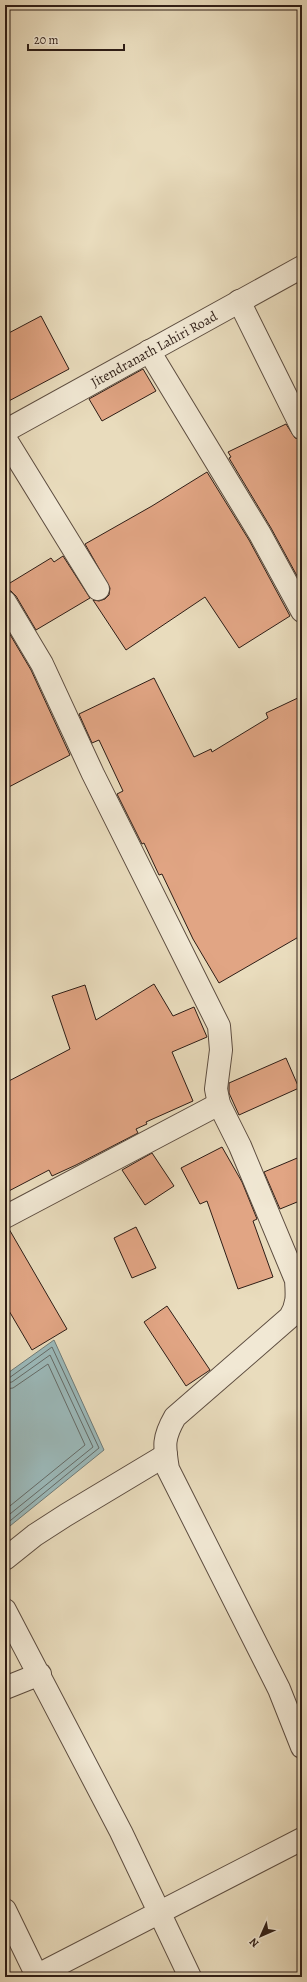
<svg xmlns="http://www.w3.org/2000/svg" width="307" height="1982" font-family="Alegreya,serif">
	<style>
		.water { fill: #9bb9ba; stroke: #6f7b78 }
		.lines { fill: none; stroke-linecap: round; stroke-linejoin: round }
		.shore { stroke: #646b68; stroke-width: 1 }
		.building { fill: #e1a584; stroke: #2e1d16 }
		.minor-casing { stroke: #5d4d40; stroke-width: 24 }
		.tertiary-casing { stroke: #5d4d40; stroke-width: 24 }
		.minor { stroke: #f1e8d4; stroke-width: 22 }
		.tertiary { stroke: #f1e8d4; stroke-width: 22 }
		.labels { text-anchor: middle; stroke-width: 3; stroke-linejoin: round; paint-order: stroke }
		.street-label { font-size: 14px; fill: #2e1d16; stroke: #f1e8d4 }
	</style>
	<rect width="100%" height="100%" fill="#e9dcbd"/>
	<filter id="stains"><feTurbulence type="fractalNoise" baseFrequency=".005" numOctaves="4"/><feColorMatrix values="0 0 0 0 .2 0 0 0 0 .09 0 0 0 0 .02 0 0 0 .5 -.17"/></filter>
	<radialGradient id="worn" r=".72"><stop offset=".6" stop-color="#630" stop-opacity="0"/><stop offset="1" stop-color="#630" stop-opacity=".3"/></radialGradient>
	<path class="water" d="M54,1340L104,1450L5,1530V1375Z"/>
	<g class="lines">
		<path class="shore" d="M5,1378H9L52,1347L99,1448L5,1525
			M5,1383L12,1382L50,1355L93,1447L5,1518
			M5,1389L13,1388L48,1364L85,1445L5,1510"/>
	</g>
	<path class="building" d="M41,316L69,369L5,403V335Z
		M143,369L156,391L102,421L89,399Z
		M286,424L295,438L302,440V585L271,528L229,458L231,457L228,452Z
		M207,472L249,540L290,616L239,648L205,597L126,650L93,600L99,601L105,599L109,595L110,588L85,544L152,506Z
		M63,556L90,598L36,630L16,596L11,591L5,590V586L51,558L54,562Z
		M5,626L31,670L70,755L5,789Z
		M154,678L194,757L211,749L212,752L268,718L266,713L302,696V935L219,983L193,939L162,874L159,875L144,843L142,844L117,794L123,791L99,740L92,743L79,714Z
		M154,984L173,1016L194,1007L207,1037L172,1052L193,1101L146,1122L147,1124L136,1129L138,1133L76,1165L52,1176L49,1170L5,1193V1083L70,1049L52,996L85,985L96,1020Z
		M286,1058L299,1088L239,1115L229,1093V1083Z
		M222,1147L242,1182L257,1219L253,1221L273,1277L238,1289L207,1201L200,1204L181,1168Z
		M152,1153L174,1186L145,1205L122,1170Z
		M302,1156V1200L280,1209L264,1172Z
		M136,1227L156,1268L132,1278L114,1238Z
		M5,1229H9L67,1329L32,1350L5,1304Z
		M167,1306L210,1370L186,1386L144,1322Z"/>
	<g class="lines">
		<defs>
			<path id="minor" d="M239,301L302,428
				M149,351L260,534L302,611
				M5,438L98,589
				M5,1217L219,1104
				M5,1559L35,1535L66,1515L166,1455
				M5,1610L121,1832L190,1977
				M5,1688L40,1674
				M5,1910L37,1976
				M34,1977L302,1839"/>
			<g id="tertiary">
				<path id="s1" d="M5,431L302,267"/>
				<path d="M5,602L42,664L93,774L219,1026L221,1050L216,1089L219,1104L240,1146L296,1280C297,1295 298,1304 290,1317L175,1417C163,1438 164,1445 168,1469L279,1689L302,1747"/>
			</g>
		</defs>
		<use href="#minor" class="minor-casing"/>
		<use href="#tertiary" class="tertiary-casing"/>
		<use href="#minor" class="minor"/>
		<use href="#tertiary" class="tertiary"/>
	</g>
	<g class="labels">
		<g class="street-label">
			<text dy="5" stroke="none"><textPath href="#s1" startOffset="170">Jitendranath Lahiri Road</textPath></text>
		</g>
	</g>
	<rect width="307" height="1982" fill="none" stroke="#e9dcbd" stroke-width="20"/>
	<rect x="6" y="6" width="295" height="1970" fill="none" stroke="#2e1d16" stroke-width="2"/>
	<rect x="10" y="10" width="287" height="1962" fill="none" stroke="#2e1d16"/>
	<g transform="translate(261 1936) rotate(225)" stroke="#f1e8d4" stroke-width="3" paint-order="stroke">
	<path d="M0-3L7 15L0 10L-7 15Z" fill="#2e1d16"/>
	<text y="-6" font-size="11" font-weight="bold" text-anchor="middle" fill="#2e1d16">N</text>
	</g>
	<path d="M28 44v6h96v-6" fill="none" stroke="#2e1d16" stroke-width="2"/>
	<text x="34" y="44" font-size="12" fill="#2e1d16" stroke="#f1e8d4" stroke-width="3" paint-order="stroke">20 m</text>
	<rect width="100%" height="100%" filter="url(#stains)"/>
	<rect width="100%" height="100%" fill="url(#worn)"/>
</svg>
